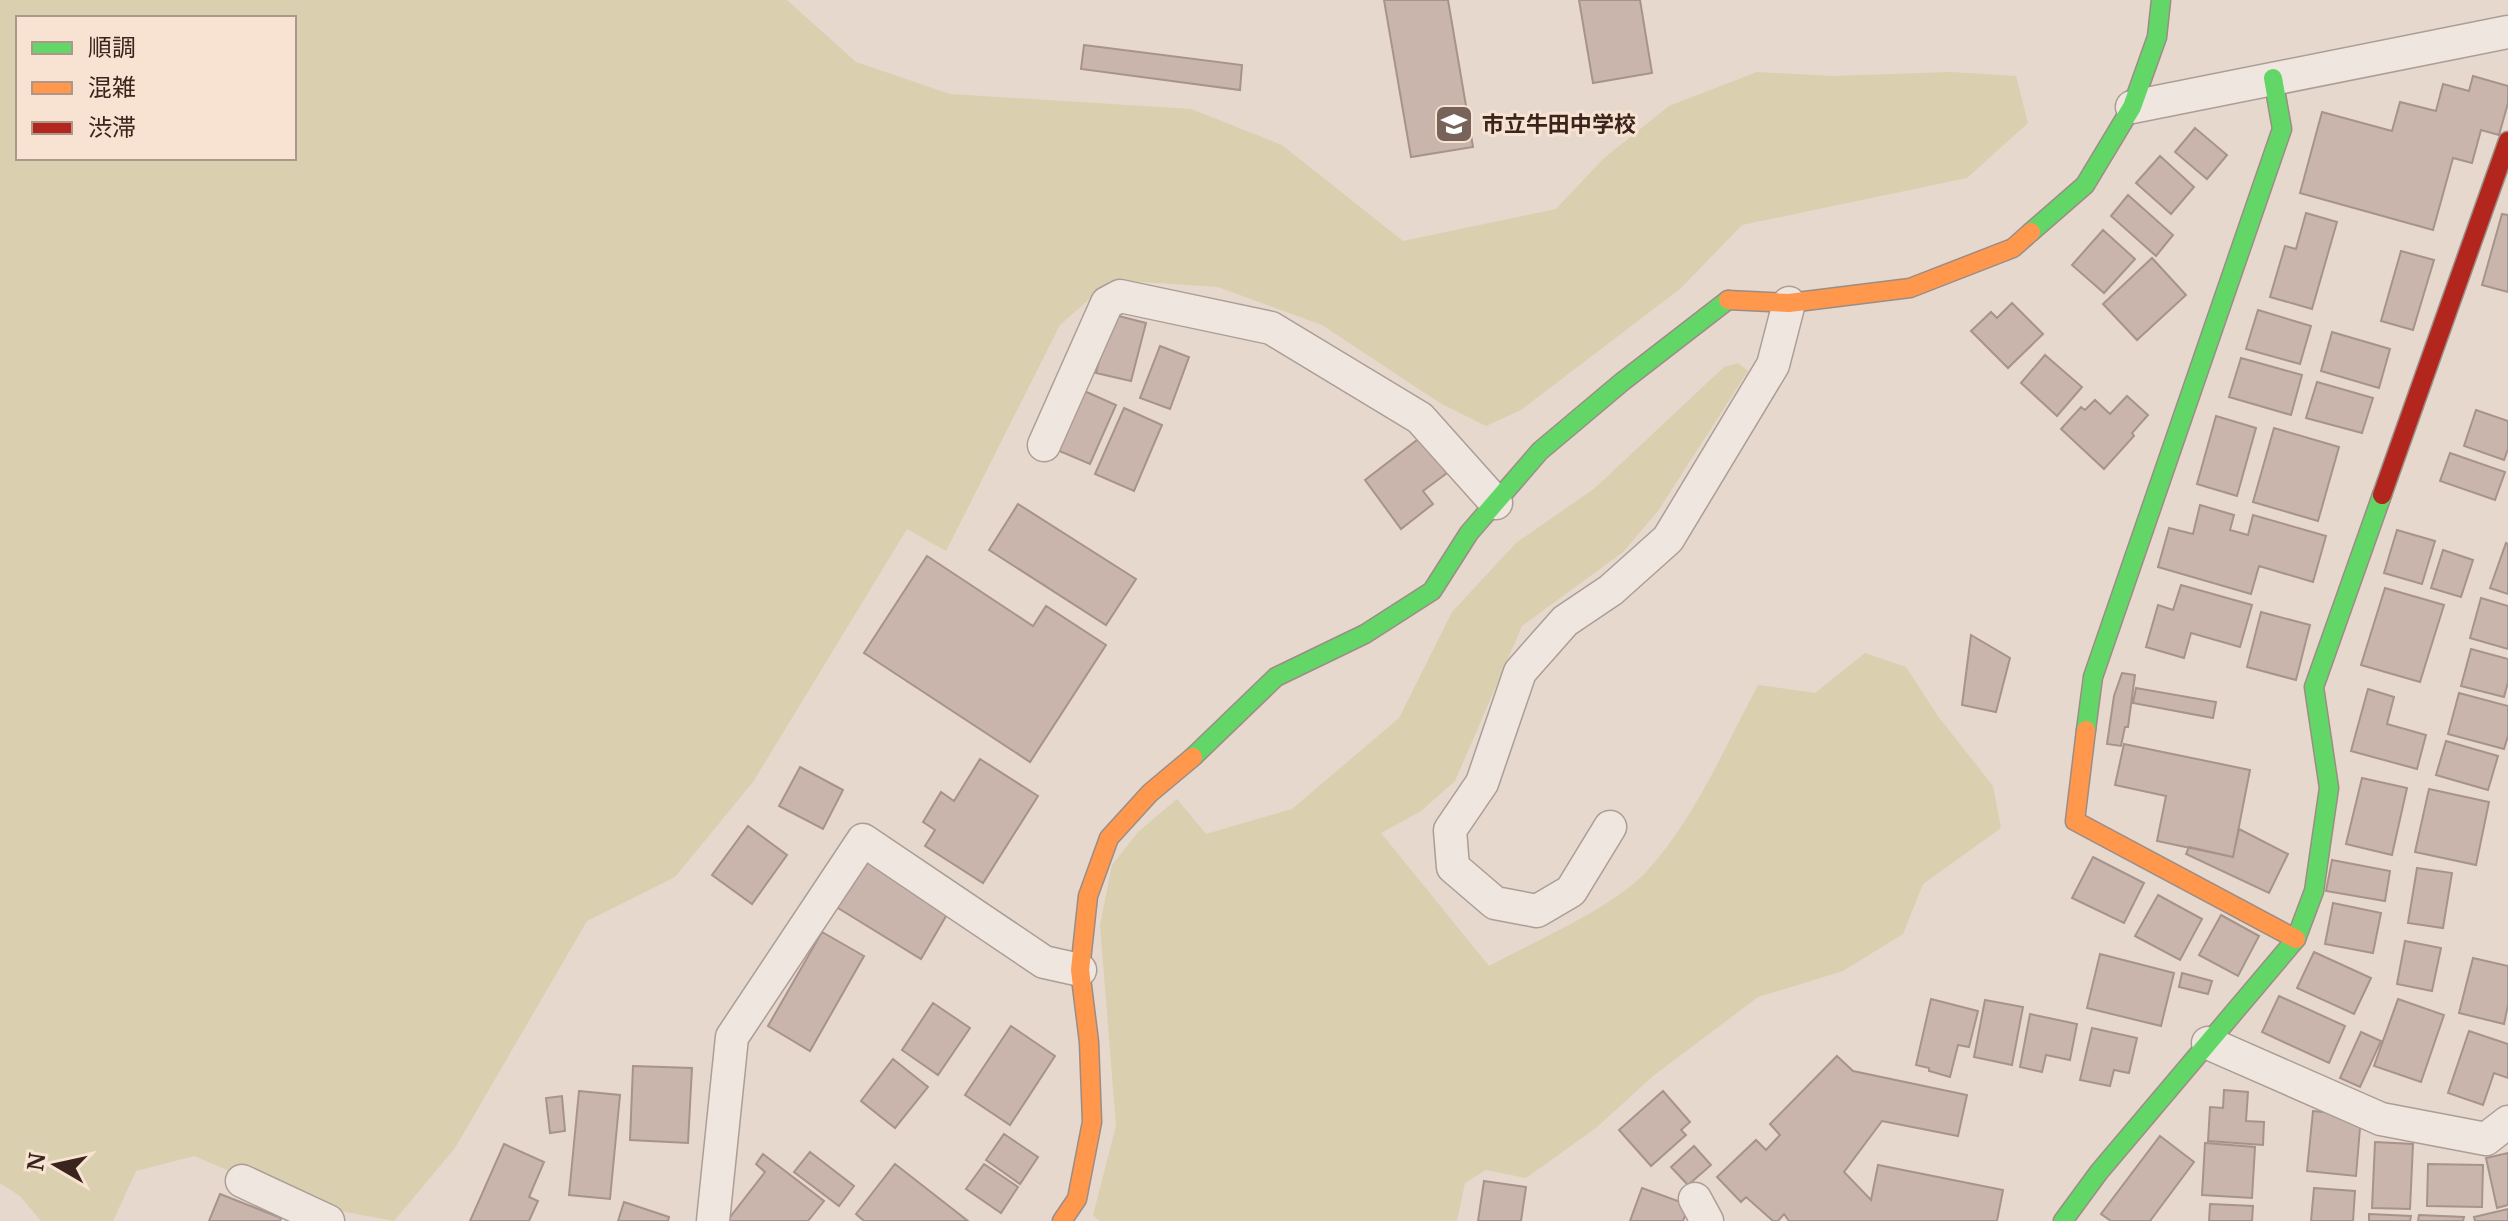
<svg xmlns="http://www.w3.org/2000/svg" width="2508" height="1221" font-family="Merriweather,'Noto Sans JP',serif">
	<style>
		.green { fill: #dacfae; fill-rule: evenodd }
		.building { fill: #cab5ad; stroke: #a7938b; stroke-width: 2 }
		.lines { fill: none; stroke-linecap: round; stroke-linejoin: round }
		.street-casing { stroke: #ac9e96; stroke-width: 35 }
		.fast-casing { stroke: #9b8d86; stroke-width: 21 }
		.slow-casing { stroke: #9b8d86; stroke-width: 21 }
		.jam-casing { stroke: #9b8d86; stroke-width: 21 }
		.street { stroke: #eee6df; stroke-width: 32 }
		.fast { stroke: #63d668; stroke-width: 18 }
		.slow { stroke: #ff974d; stroke-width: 18 }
		.jam { stroke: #b3261e; stroke-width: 18 }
		.labels { text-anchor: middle; stroke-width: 6; stroke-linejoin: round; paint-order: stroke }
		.poi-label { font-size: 22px; font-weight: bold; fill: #3b241d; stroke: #f8e3d2; text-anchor: start }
	</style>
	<rect width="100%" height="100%" fill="#e6d8cc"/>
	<path class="green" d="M0,0H787L856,62L950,94L1191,109L1282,145L1403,241L1556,209L1603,159L1669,106L1757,72L1832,76L1951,72L2016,76L2028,123L1967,178L1742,225L1681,288L1521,410L1486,426L1440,403L1322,325L1218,287L1111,280L1060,325L946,551L907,529L753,782L675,877L587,921L455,1148L394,1221L313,1206L194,1156L136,1171L113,1221H41L20,1196L0,1183ZM18,18H294V158H18Z
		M1738,363L1748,371L1658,511L1623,552L1522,626L1455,781L1421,811L1381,833L1489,966C1535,941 1609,910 1645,873C1693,822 1725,747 1758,685L1815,693L1865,653L1906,667L1937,715L1993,786L2001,828L1923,884L1903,934L1843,971L1758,997L1653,1076L1596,1128L1526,1178L1486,1170L1465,1183L1457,1221H1100L1093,1215L1116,1126L1100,925L1112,865L1138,832L1177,799L1206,834L1292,809L1399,718L1452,612L1516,543L1595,488L1724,367Z"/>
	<path class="building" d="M1384,0H1448L1473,147L1411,157Z
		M1579,0H1640L1652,73L1593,83Z
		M1084,45L1242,65L1240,90L1081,69Z
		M2473,76L2508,86V103L2499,135L2481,130L2472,163L2453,158L2433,230L2300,193L2322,112L2392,131L2400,102L2436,111L2443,84L2469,91Z
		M2195,128L2227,155L2207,179L2175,152Z
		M2160,156L2194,187L2171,214L2136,183Z
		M2128,195L2173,235L2156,256L2111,216Z
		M2306,213L2337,222L2312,309L2270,297L2285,246L2296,249Z
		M2502,214L2508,215V292L2482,285Z
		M2103,230L2135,259L2104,293L2072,265Z
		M2401,251L2434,260L2413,330L2381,321Z
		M2152,258L2186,295L2137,340L2103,304Z
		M2012,303L2043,334L2008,368L1971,331L1991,312L1997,318Z
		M2258,310L2311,326L2300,364L2246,349Z
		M1111,314L1146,323L1131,381L1096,373Z
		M2332,332L2390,349L2379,388L2321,371Z
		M1160,346L1189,357L1170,409L1140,398Z
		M2045,355L2082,387L2057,416L2021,383Z
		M2241,358L2302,375L2291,415L2229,397Z
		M2317,382L2373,398L2362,433L2306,418Z
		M1082,390L1116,405L1090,464L1057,450Z
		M2127,396L2148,415L2132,433L2134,436L2104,469L2061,429L2081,407L2085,410L2095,400L2110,414Z
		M1124,408L1162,425L1134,491L1095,474Z
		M2476,410L2508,421V449L2504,460L2464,446Z
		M2216,416L2256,428L2237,496L2197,484Z
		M2274,428L2339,447L2318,521L2253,502Z
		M1421,437L1447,473L1423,491L1433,504L1401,529L1365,480Z
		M2450,453L2505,472L2495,500L2440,481Z
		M1018,504L1136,579L1106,625L989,550Z
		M2200,505L2234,515L2230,530L2248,535L2253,515L2326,536L2313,582L2259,566L2251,594L2158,567L2169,528L2193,534Z
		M2397,530L2435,541L2422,584L2384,573Z
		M2506,543L2508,544V594L2490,588Z
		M2443,550L2473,560L2461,597L2431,588Z
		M927,556L1033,626L1046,606L1106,645L1030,762L864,653Z
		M2181,585L2252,605L2240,647L2191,633L2184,658L2146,647L2158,605L2173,610Z
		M2385,588L2444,605L2420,682L2361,665Z
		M2481,598L2508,606V649L2470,638Z
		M2261,612L2310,625L2296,680L2247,667Z
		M1971,635L2010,658L1996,712L1962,705Z
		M2471,649L2508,659V682L2504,697L2461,686Z
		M2122,673L2135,675L2128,727H2125L2121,746L2107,744L2114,696Z
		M2136,688L2216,702L2213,718L2133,703Z
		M2368,689L2394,697L2387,724L2426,735L2417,769L2351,751Z
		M2459,693L2508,706V736L2504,749L2448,734Z
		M2446,741L2498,756L2488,790L2436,775Z
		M2124,744L2250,770L2233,857L2157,841L2166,796L2115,785Z
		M980,759L1038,796L983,883L925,846L935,830L923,822L941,792L954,801Z
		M800,767L843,790L823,829L779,806Z
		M2362,778L2407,788L2392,855L2346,844Z
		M2429,789L2489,802L2476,865L2415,852Z
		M748,826L787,855L752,904L712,875Z
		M2239,829L2288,854L2269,893L2186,854L2189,847L2233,857Z
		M862,857L949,911L921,959L833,905Z
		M2093,857L2144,883L2124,923L2072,898Z
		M2332,860L2390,871L2385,901L2326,891Z
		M2417,868L2452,873L2443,928L2408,923Z
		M2158,895L2202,919L2180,960L2135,936Z
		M2333,903L2381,913L2373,953L2325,944Z
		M2221,915L2259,936L2238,976L2199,955Z
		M822,932L864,956L810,1051L768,1026Z
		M2405,941L2441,948L2432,991L2397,984Z
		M2314,952L2371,978L2354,1014L2297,988Z
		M2100,954L2174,973L2161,1026L2087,1008Z
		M2473,958L2508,966V1005L2504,1024L2459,1013Z
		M2182,973L2212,981L2208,994L2179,987Z
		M2279,996L2345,1026L2329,1063L2262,1032Z
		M1931,999L1978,1011L1969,1047L1958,1045L1950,1077L1929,1071V1068L1916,1065Z
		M2398,999L2444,1015L2421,1082L2374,1066Z
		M1985,1000L2023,1007L2012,1065L1974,1057Z
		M933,1003L970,1028L938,1075L902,1050Z
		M2030,1014L2077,1024L2070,1060L2046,1055L2042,1072L2020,1067Z
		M1011,1026L1055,1056L1010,1125L965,1095Z
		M2092,1028L2137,1038L2129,1073L2114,1070L2110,1086L2080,1080Z
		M2469,1031L2508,1044V1078L2494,1073L2483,1105L2448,1093Z
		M2361,1032L2381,1041L2360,1087L2340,1078Z
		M1837,1056L1853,1071L1967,1095L1958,1136L1882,1121L1844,1172L1871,1200L1878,1165L2003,1190L1997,1221H1789L1784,1214L1778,1221H1773L1746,1197L1741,1202L1717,1177L1756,1140L1766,1150L1780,1135L1770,1124Z
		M893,1059L928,1087L895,1128L861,1101Z
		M633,1066L692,1068L688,1143L630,1140Z
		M2224,1090L2248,1092L2246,1121L2264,1122L2263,1145L2208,1141L2210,1107L2223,1108Z
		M579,1091L620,1095L610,1199L569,1195Z
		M1663,1091L1690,1122L1681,1130L1686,1135L1651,1166L1619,1130Z
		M562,1096L565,1131L550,1133L546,1098Z
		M2313,1111L2361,1116L2356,1176L2307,1171Z
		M1004,1134L1038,1157L1020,1184L986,1160Z
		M2160,1136L2194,1162L2150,1221H2111L2101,1214Z
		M2375,1142L2413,1144L2410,1209L2372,1208Z
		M2205,1143L2255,1147L2252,1198L2202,1195Z
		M504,1144L544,1162L529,1197L538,1201L529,1221H470Z
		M1694,1146L1711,1165L1688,1185L1671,1167Z
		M810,1152L854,1186L839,1206L794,1172Z
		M2508,1153V1205L2497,1208L2486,1158Z
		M763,1154L824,1201L808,1221H727L765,1172L756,1164Z
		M895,1164L968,1221H864L856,1214Z
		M984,1164L1018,1187L1001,1213L966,1189Z
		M2428,1164L2483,1165L2482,1207L2427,1206Z
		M1484,1181L1526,1187L1521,1221H1478Z
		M1642,1188L1689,1205L1683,1221H1630Z
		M2314,1188L2355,1191L2353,1221H2311Z
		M220,1194L281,1218L280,1221H209Z
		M624,1202L669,1217L668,1221H618Z
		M2210,1204L2253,1206L2252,1221H2209Z
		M2508,1209V1221H2475L2474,1217Z
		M2369,1214L2411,1216L2410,1221H2369Z
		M2419,1215L2464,1217L2463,1221H2418Z"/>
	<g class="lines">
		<defs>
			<path id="street" d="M2132,107L2508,32
				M1044,445L1107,303L1120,296L1271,328L1420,418L1496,503
				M1610,827L1571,891L1537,911L1495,903L1453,867L1450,830L1482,783L1520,672L1565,621L1611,590L1668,539L1773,365L1789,303
				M2208,1043L2381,1119L2486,1139L2508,1122
				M242,1181L328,1221
				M1695,1199L1707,1221
				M713,1221L732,1037L863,840L1044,962L1080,970"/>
			<path id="fast" d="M2031,232L2085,185L2132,107L2157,37L2161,0
				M2086,730L2093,677L2282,129L2273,78
				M1193,757L1276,677L1365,634L1432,591L1469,533L1540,451L1622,382L1728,300
				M2063,1221L2099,1172L2296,939L2314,891L2329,788L2314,687L2382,495"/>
			<path id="slow" d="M1728,300L1789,303L1910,288L2013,248L2031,232
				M2086,730L2075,821L2296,939
				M1062,1221L1077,1199L1092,1122L1089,1042L1080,970L1088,896L1109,838L1150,793L1193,757"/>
			<path id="jam" d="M2382,495L2508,141"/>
		</defs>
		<use href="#street" class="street-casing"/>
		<use href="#fast" class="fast-casing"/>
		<use href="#slow" class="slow-casing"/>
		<use href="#jam" class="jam-casing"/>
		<use href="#street" class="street"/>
		<use href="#fast" class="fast"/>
		<use href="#slow" class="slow"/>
		<use href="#jam" class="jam"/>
	</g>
	<defs>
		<symbol id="school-square" viewBox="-11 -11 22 22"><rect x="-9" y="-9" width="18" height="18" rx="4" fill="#77635a" stroke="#f8e3d2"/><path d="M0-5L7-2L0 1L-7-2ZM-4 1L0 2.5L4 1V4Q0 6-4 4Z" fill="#fff"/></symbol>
	</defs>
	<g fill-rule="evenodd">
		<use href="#school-square" x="1432" y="102" width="44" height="44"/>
	</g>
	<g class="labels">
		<g class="poi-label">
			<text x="1482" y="132">市立牛田中学校</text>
		</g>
	</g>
	<rect x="16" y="16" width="280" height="144" fill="#f8e3d2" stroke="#ac978a" stroke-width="2"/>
	<rect x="32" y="42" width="40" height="12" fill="#63d668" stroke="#ac978a" stroke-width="2"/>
	<text x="88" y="56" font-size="24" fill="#3b241d">順調</text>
	<rect x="32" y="82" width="40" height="12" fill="#ff974d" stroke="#ac978a" stroke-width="2"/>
	<text x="88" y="96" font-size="24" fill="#3b241d">混雑</text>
	<rect x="32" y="122" width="40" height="12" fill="#b3261e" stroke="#ac978a" stroke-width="2"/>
	<text x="88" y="136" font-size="24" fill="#3b241d">渋滞</text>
	<g transform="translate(56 1165) rotate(279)" stroke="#f8e3d2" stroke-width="6" paint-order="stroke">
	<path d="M0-6L14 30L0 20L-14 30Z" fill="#3b241d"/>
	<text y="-12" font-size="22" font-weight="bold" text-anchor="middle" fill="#3b241d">N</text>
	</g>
</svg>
